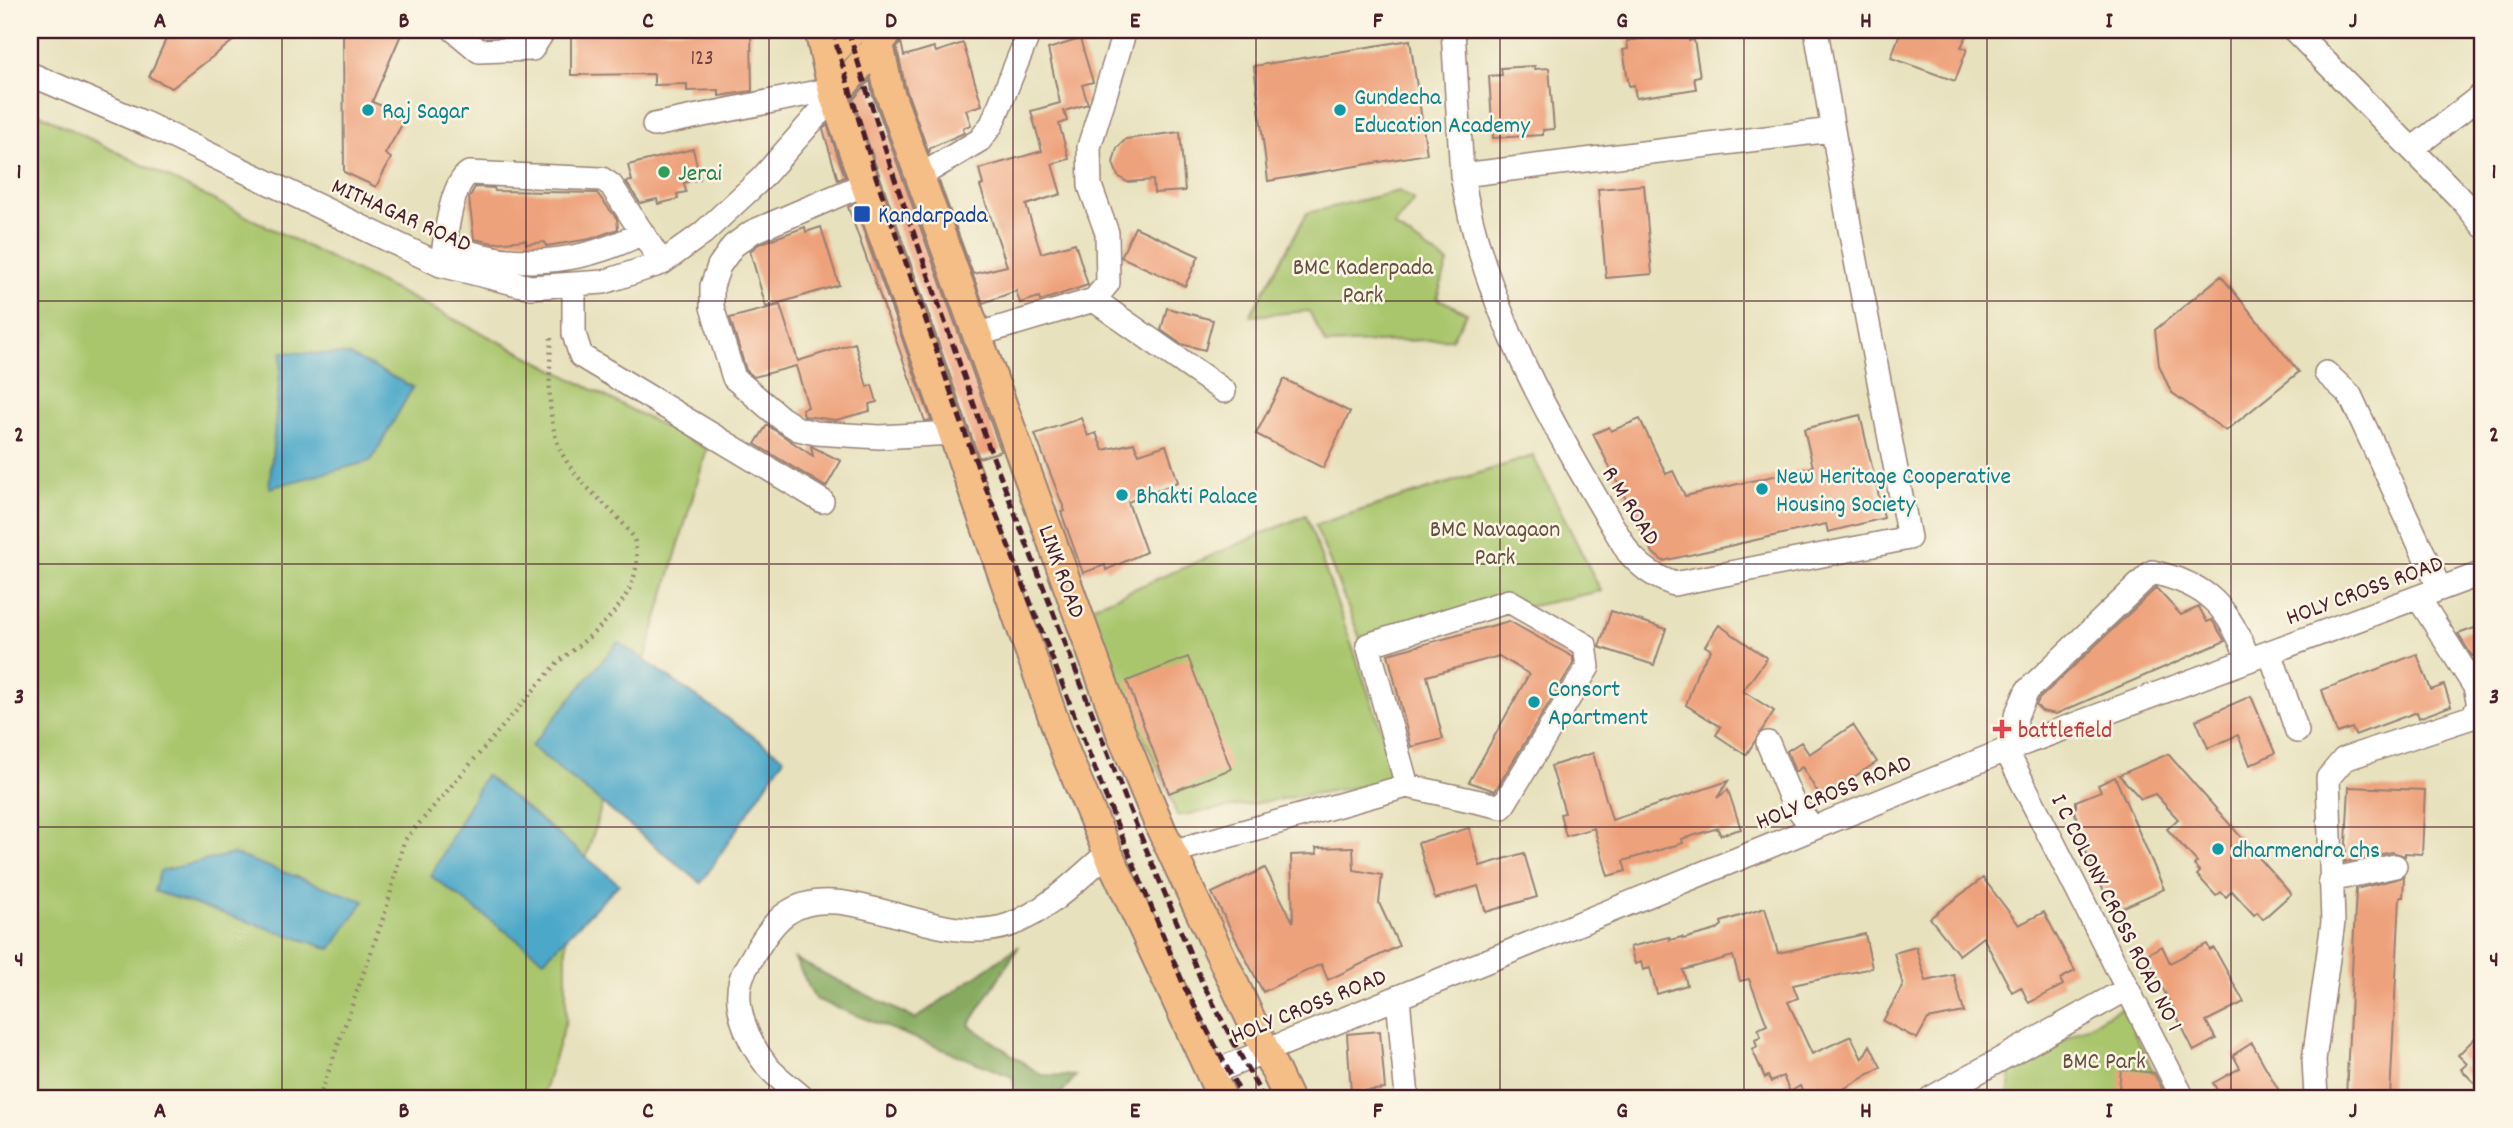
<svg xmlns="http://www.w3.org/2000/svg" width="2513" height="1128" font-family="Dekko,sans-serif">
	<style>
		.green { fill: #a9c66d; stroke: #7a724c; stroke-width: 2 }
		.forest { fill: #86ab60; stroke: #686546; stroke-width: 2 }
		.water { fill: #4ba8c9; stroke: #4a647a; stroke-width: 2 }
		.building { fill: #eea27b }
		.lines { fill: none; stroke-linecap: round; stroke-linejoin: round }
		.minor-casing { stroke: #988074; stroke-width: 26 }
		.major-casing { stroke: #988074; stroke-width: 32 }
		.path { stroke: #988074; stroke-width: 4.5; stroke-dasharray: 2 5; stroke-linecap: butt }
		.minor { stroke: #fff; stroke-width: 23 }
		.major { stroke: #f6be87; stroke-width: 28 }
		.rail { stroke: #4a1f2b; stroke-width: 5; stroke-dasharray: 10 5; stroke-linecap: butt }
		.grid { fill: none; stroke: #4a1f2b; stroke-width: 2; stroke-opacity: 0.55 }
		.culture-dot { fill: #0f9aa8; stroke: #fcf5e5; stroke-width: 2.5 }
		.leisure-dot { fill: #2e9e5b; stroke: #fcf5e5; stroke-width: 2.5 }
		.transit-dot { fill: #1a4fb4; stroke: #fcf5e5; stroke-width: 2.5 }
		.health-dot { fill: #e0444e; stroke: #fcf5e5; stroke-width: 2.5 }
		.labels { text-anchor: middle; stroke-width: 5; stroke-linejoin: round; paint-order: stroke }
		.number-label { font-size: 21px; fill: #73403f }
		.culture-label { font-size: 24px; fill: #0d838f; stroke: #fcf5e5; text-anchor: start }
		.leisure-label { font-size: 24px; fill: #27864d; stroke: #fcf5e5; text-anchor: start }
		.street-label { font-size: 24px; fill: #4a1f2b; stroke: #fcf5e5 }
		.transit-label { font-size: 24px; fill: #164399; stroke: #fcf5e5; text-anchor: start }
		.park-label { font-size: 24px; fill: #66513f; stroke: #fcf5e5 }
		.health-label { font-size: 24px; fill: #be3a42; stroke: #fcf5e5; text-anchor: start }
		.neatline { fill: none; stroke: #4a1f2b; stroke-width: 2.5 }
		.grid-label { font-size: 23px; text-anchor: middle; font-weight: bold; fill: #4a1f2b }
	</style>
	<rect width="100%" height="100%" fill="#fcf5e5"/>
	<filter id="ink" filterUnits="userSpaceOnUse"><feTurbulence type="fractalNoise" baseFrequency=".0143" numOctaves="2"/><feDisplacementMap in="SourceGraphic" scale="14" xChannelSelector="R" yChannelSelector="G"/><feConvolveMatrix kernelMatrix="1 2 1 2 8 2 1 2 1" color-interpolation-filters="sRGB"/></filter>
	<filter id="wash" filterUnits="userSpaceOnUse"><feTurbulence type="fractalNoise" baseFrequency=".00686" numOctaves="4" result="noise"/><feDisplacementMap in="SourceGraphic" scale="28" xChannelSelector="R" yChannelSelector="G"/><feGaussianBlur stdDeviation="1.57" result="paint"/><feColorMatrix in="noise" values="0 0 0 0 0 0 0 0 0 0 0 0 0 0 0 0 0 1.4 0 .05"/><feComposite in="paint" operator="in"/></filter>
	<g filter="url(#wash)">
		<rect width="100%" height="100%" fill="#e7e1bd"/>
		<path class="green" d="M30,109L524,354L707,449L566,926V1020L542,1098H30Z
			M1399,191L1414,200L1394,226L1448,263L1437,298L1467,313L1452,339L1326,344L1309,311L1250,316L1307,213Z
			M1533,456L1601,591L1362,643L1315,525Z
			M1306,515L1399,780L1177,816L1169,793L1085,610Z
			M2122,1007L2166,1098H2008L2011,1070Z"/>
		<path class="forest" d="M1019,946L969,1025L1041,1075L1076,1076L1057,1098H1015L1013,1077L815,999L795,959L915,1019Z"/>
		<path class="water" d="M282,352L349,355L413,387L371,461L269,488Z
			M618,642L784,758L701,883L531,746Z
			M485,775L619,884L544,960L431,876Z
			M233,854L364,901L331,949L154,891L160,871Z"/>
		<g id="blocks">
			<path class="building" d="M170,30H247L172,88L149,77Z
				M343,30H403L372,102L407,116L385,154L391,158L376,187L344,172Z
				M571,30H751L752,91L719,96V90L687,91V84L654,85V74L571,75Z
				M1901,30H1970L1961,47L1967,49L1955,81L1891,58Z
				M1688,31L1689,41L1694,40L1700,76L1694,77L1696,89L1636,98L1634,85L1629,86L1623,50L1628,49L1627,41Z
				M1080,39L1093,82L1082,85L1088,104L1064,111L1067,121L1059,124L1069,159L1052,164L1061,194L1026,205L1041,253L1075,243L1088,285L1040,301L1039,297L1020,303L1016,291L983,303L939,181L973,274L1007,266L980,186L983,185L979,169L1042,151L1031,111L1060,103L1048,49Z
				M1410,40L1427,154L1268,181L1254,66Z
				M901,42L904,56L934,47L936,52L963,43L982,105L966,110L971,125L963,128L964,133L930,148L929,154L905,86L897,48Z
				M1535,66V69L1549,68L1554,129L1543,130V135L1493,138L1489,76L1502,75L1501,68Z
				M870,80L873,96L1001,451L979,458L853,100Z
				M827,125L845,177L838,180L823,129Z
				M1180,132L1185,191L1154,193L1153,180L1127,182L1118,176L1113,163L1117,148L1126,139Z
				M693,149L700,179L684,183L686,192L677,194L678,199L658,204L657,199L640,203L626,182L632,181L628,165Z
				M1644,185L1652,274L1606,278L1598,189Z
				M475,187L494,188L495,191L597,193L617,219L618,229L590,239L546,246L545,242L526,244V240L493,243L474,239L469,198Z
				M854,204L931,420L925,421L848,207Z
				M805,227L806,232L821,227L839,285L766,307L750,251L759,244Z
				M1135,227L1199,256L1185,286L1121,257Z
				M2221,276L2299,372L2226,431L2171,392L2159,365L2155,330Z
				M780,305L798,361L855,343L867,387L872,385L877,402L869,404L870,411L836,420L804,416L802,409L808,407L796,366L754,377L746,370L730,318Z
				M1167,308L1213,320L1205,350L1181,344L1161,330Z
				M1284,379L1350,412L1323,468L1256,434Z
				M1860,415L1884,518L1828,532L1826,524L1663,561L1653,553L1593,434L1609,427L1611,431L1640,419L1666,474L1673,471L1685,496L1813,467L1804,429Z
				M1081,418L1088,436L1096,433L1103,450L1134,443L1139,454L1166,445L1178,482L1128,502L1146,552L1106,570L1105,565L1083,573L1061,512L1065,511L1035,434Z
				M767,425L813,456L811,446L841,461L826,487L755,444Z
				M2156,588L2181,615L2199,607L2207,622L2212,620L2225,641L2056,714L2042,711L2036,705L2039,699Z
				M1611,611L1666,629L1654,665L1599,647Z
				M1509,621L1573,657V664L1495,791L1469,782L1529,674L1499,656L1427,676L1443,739L1411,747L1388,654Z
				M1719,625L1767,658L1743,691L1774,711L1746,755L1716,735L1721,727L1686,705L1698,670L1711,650L1705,646Z
				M2483,625V652L2472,656L2458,634Z
				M2417,654L2431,690L2444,685L2451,706L2419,718L2417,712L2355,735L2352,728L2337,733L2322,690Z
				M1188,657L1231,769L1169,793L1127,681Z
				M2251,696L2275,753L2250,765L2238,735L2208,748L2196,720Z
				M1853,725L1877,762L1821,798L1802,767L1795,772L1787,751L1801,742L1809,754Z
				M1593,753L1612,820L1728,781L1717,798L1728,790L1741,829L1720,835L1718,828L1682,839L1683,843L1623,861L1626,871L1608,876L1594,828L1566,836L1560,814L1565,813L1551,766Z
				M2168,754L2291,894L2263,919L2257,912L2254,915L2232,891L2226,897L2221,892L2216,896L2197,875L2200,872L2194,865L2197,862L2167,829L2178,819L2155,794L2141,799L2119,775Z
				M2115,777L2164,889L2113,912L2081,840L2084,838L2073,808L2076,807V801L2101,791L2098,785Z
				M2349,787L2425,790L2422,854L2405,853V856L2392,852L2345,862Z
				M1469,828L1480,866L1524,853L1537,897L1486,912L1478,886L1435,899L1418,843Z
				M1353,847L1354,870L1382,875L1379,903L1399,946L1328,980L1321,964L1263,992L1212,893L1265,868L1293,922L1291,855L1317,854L1316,848Z
				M2404,877L2403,897H2400L2390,1098H2346L2356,889Z
				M1983,878L2019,925L2044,912L2075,971L2060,979L2063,985L2029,1003L2021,987L2012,992L1983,937L1959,955L1930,918Z
				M1765,908L1778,953L1865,934L1872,968L1793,985L1798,998L1788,1002L1812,1054L1851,1036L1862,1059L1870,1045L1881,1067L1828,1098H1806L1800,1086L1790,1092L1783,1076L1771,1082L1768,1076L1765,1078L1752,1049L1757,1047L1755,1040L1761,1037L1758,1029L1767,1025L1749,979L1740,981L1733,956L1683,970L1687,985L1657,994L1650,968L1643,970L1641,962L1635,964L1630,947L1669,937L1670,940L1682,937L1683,939L1716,930L1722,925L1721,922Z
				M2207,944L2210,950L2214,948L2244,1002L2206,1021L2216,1039L2194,1051L2146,955L2162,946L2170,963Z
				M1916,947L1926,981L1954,975L1964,1012L1928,1019L1917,1039L1883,1021L1903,985L1894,953Z
				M2483,1030V1092L2461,1069L2467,1064L2458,1055Z
				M1380,1031L1385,1089L1351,1092L1347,1034Z
				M2252,1043L2283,1098H2222L2213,1083L2240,1068L2233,1055Z
				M2121,1069L2154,1073L2162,1088L2161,1098H2118Z"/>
		</g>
	</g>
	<g filter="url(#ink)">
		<use href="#blocks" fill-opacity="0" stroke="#988074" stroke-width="2"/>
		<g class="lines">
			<defs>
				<path id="minor" d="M454,30L479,51L532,49L544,30
					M1453,30L1462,175
					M1816,30L1849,224L1909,538L1674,584C1653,576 1642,568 1628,552C1557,432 1485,315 1462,175L1832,130
					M2294,30L2463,201L2483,226
					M30,74L144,123L441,265L530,287L604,282L662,263L703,233L762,178L834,96
					M654,125L832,89
					M2412,149L2483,94
					M920,176L980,140L992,124L1030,30
					M865,184L752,232L733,246L719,266L712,286V307L734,378L781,418L798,429L816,433L879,437L953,433
					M446,244C510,271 580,265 642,233
					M441,265C446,242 449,186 469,173L602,179L611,185L662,263
					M574,284V334L581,356L822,501
					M1094,300L1108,283L1107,233L1090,186L1089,147L1125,30
					M979,334L1094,300L1224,391
					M2326,373L2350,395L2440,589
					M2270,652L2297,731
					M1768,743L1792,801L1813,828
					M2015,746L2016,716L2027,691L2152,572C2210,585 2227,607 2249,660
					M2006,750L2183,1098
					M1171,852L1407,786L1502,807L1588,667L1585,645L1509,601L1368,645L1407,786
					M2330,880L2395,866
					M1398,997L1407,1098
					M1209,1074L2006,750L2483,573
					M803,1098C792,1088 777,1078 767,1066C747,1041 728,998 746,968C756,951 770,924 787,913C842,874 938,950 1009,925C1047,912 1078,878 1108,853
					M1931,1098L2127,989
					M2316,1098L2314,1060L2333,922L2328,778L2344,759L2472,717L2479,705L2475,687L2418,597"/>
				<path id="major" d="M819,30L834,96L1066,754L1108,853L1222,1098
					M876,30L889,91L1121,733L1161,829L1288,1098
					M826,60L853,30
					M834,96L886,35"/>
			</defs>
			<use href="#minor" class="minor-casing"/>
			<use href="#major" class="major-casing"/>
			<path class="path" d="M319,1098L386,910L404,841L558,662C592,635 643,598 636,550C635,545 635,539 632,535C610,504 572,482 558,444C546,411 550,373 551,338"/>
			<use href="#minor" class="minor"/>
			<use href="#major" class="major"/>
			<path class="rail" d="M832,30L875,174L969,444L1113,815L1185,988L1243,1098
				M848,30L892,171L986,439L1129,808L1202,982L1263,1098"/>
		</g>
	</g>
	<path class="grid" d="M282,30V1098M526,30V1098M769,30V1098M1013,30V1098M1256,30V1098M1500,30V1098M1744,30V1098M1987,30V1098M2231,30V1098M30,301H2483M30,564H2483M30,827H2483"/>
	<g class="culture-dot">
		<circle cx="368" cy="110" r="7"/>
		<circle cx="1340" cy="110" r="7"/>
		<circle cx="1762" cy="489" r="7"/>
		<circle cx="1122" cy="495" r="7"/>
		<circle cx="1534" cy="702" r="7"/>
		<circle cx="2218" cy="849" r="7"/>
	</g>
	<circle class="leisure-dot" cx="664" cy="172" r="7"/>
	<rect class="transit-dot" x="853" y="205" width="18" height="18" rx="3.5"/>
	<path class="health-dot" d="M1998.5 718.5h7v7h7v7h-7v7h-7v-7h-7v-7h7z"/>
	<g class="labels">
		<g class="number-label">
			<text x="702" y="64">123</text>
		</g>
		<g class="culture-label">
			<text x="1354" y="104">Gundecha<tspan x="1354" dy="28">Education Academy</tspan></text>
			<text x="382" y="118">Raj Sagar</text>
			<text x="1776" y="483">New Heritage Cooperative<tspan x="1776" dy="28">Housing Society</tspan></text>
			<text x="1136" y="503">Bhakti Palace</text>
			<text x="1548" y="696">Consort<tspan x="1548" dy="28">Apartment</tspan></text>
			<text x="2232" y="857">dharmendra chs</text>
		</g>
		<g class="leisure-label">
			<text x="678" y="180">Jerai</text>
		</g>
		<g class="street-label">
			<text transform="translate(402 214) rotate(24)" y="8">MITHAGAR ROAD</text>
			<text transform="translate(1632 505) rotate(58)" y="8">R M ROAD</text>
			<text transform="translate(1063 571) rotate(70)" y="8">LINK ROAD</text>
			<text transform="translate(2364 589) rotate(-20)" y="8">HOLY CROSS ROAD</text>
			<text transform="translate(1833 791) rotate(-22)" y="8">HOLY CROSS ROAD</text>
			<text transform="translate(2118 912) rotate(63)" y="8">I C COLONY CROSS ROAD NO 1</text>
			<text transform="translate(1308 1005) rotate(-22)" y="8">HOLY CROSS ROAD</text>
		</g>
		<g class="transit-label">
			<text x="878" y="222">Kandarpada</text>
		</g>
		<g class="park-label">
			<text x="1363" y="274">BMC Kaderpada<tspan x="1363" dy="28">Park</tspan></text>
			<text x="1495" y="536">BMC Navagaon<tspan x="1495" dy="28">Park</tspan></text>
			<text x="2104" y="1068">BMC Park</text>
		</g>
		<g class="health-label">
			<text x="2018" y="737">battlefield</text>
		</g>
	</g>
	<rect width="2513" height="1128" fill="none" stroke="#fcf5e5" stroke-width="77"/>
	<rect x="38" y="38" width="2436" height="1052" class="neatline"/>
	<g class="grid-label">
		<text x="160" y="27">A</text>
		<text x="404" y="27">B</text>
		<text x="648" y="27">C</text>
		<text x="891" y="27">D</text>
		<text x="1135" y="27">E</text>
		<text x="1378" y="27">F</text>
		<text x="1622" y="27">G</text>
		<text x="1866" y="27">H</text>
		<text x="2109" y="27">I</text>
		<text x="2353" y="27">J</text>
		<text x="19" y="178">1</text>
		<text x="2494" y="178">1</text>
		<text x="19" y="441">2</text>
		<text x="2494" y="441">2</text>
		<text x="19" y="703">3</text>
		<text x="2494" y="703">3</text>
		<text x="19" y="966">4</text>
		<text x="2494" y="966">4</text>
		<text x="160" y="1117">A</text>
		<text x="404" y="1117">B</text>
		<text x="648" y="1117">C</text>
		<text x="891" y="1117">D</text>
		<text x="1135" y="1117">E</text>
		<text x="1378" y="1117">F</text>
		<text x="1622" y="1117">G</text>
		<text x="1866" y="1117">H</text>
		<text x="2109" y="1117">I</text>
		<text x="2353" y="1117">J</text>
	</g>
</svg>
